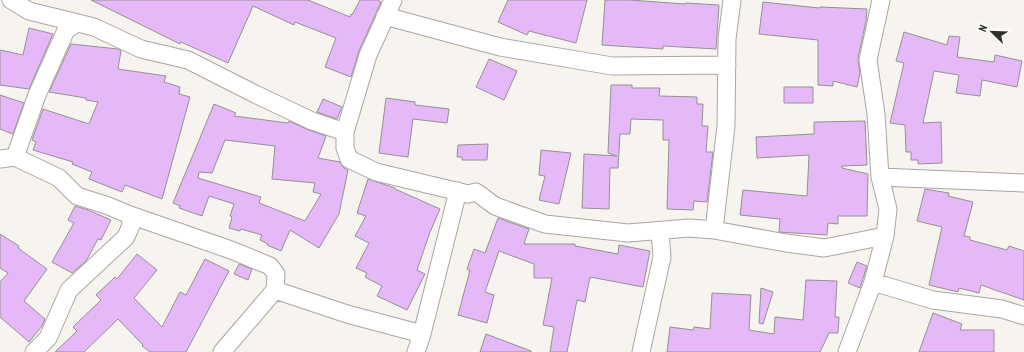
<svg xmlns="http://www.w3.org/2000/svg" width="1024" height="352" font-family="'PT Sans Narrow',sans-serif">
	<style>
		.building { fill: #e5b9f8; stroke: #949195; fill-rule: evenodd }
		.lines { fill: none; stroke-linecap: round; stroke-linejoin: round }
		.minor-casing { stroke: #aba6a3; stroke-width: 19 }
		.minor { stroke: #fff; stroke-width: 17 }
	</style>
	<rect width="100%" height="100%" fill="#f7f3ef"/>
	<path class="building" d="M91,0H308L350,17L351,14L352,15L360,0H378L381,2L359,51L351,77L325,67L336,38L295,22L294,25L253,6L228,63L181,42L180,44Z
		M508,0H587L576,43L529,31L527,35L498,22Z
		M605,0H630L685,4V3L719,5L716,49L663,46V49L602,45Z
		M763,2L819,8L820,7L867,9L866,21L858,58L860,73L857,87L833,81V86L818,85V40L759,34Z
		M29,28L53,34L29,89L0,85V50L23,55Z
		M904,32L947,45L949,36L960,37L957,57L994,62L995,55L1022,61L1017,87L982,80L980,96L956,93L959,75L934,71L923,123L941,122L942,163L918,164V160H911V152H906L905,125L890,123L904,63L896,61Z
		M71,44L118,49L121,51L118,69L166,76L164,82L180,87L179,94L190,97L162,199L125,185L122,192L89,179L92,172L72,164L73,162L33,150L36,142L32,140L43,109L89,124L98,102L86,100V98L49,92Z
		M489,59L517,71L504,100L476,87Z
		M611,85H632V88H660L659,96L697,97V104H703L702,126H708L706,152H713L707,202L694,201L693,210L667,209L669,140H663V120L631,119L630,134H620L618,168H610L609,209L582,208L584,154L617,156L608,153Z
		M784,87H813V103H784Z
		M0,95L24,103L13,134L0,129Z
		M386,98L415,102V105L449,109L447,123L413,119L408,157L379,153Z
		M323,99L342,107L337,119L317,112Z
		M214,104L236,113L234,116L288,123L289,121L309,130L326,136L318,158L340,162L344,168L348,170L339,214L319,248L290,230L281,251L267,245L268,244L260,240L262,235L241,229L240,231L229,228L232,217L230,216L234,204L209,196L202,216L179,208L180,206L173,203ZM225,140L275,146L272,179L315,183L313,192L321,194L305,221L259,203L261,197L198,178L199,172L212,173Z
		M865,121L867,165L842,166V168L868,174L867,216H838V224L828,223L827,235L779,232L780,219L740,215L743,190L807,196L809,155L757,158L756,137L814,134V122Z
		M488,144L487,160H462V157H457L458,145Z
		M541,150L571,153L559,204L539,200L545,176L539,175Z
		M368,179L395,188V189L440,209L430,232L417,270L425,274L407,310L377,296L382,286L365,277L367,273L356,268L369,243L355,236L366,216L357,213Z
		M925,189L949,193L948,196L973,202L964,236L970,237V240L1007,250L1009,246L1024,251V300L981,285L979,293L959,288L958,292L929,285L942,227L917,221Z
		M75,206L88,210L111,220L101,240L98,239L86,261L72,273L52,262L74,223L68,220Z
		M498,218L529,229L524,244H575V246L618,254L619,245L650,251L643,287L590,277L585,302L577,300L567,352H550L554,327L543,325L552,278H534V264L499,251L485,292L494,295L487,323L458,315L470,270L467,269L474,249L485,253Z
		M0,234L19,246L18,248L47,269L24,301L45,319L42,326L29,342L0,317V282L8,273L0,268Z
		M137,254L157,270L134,298L162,327L180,292L186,295L205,259L229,271L186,352H150L142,346L143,345L118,319L84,352H55L77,331L73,327L101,300L96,295L115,277L117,279Z
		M857,262L867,266L860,288L848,283Z
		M239,264L252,269L248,280L234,274Z
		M806,280L837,281L835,317H839L838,333H829L820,352H667L670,327L693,330L694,327L710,329L712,293L751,295L749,330L774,334L775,317L803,320Z
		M761,288L773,292L763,324L759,323Z
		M933,313L962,324L960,330H994V352H919Z
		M486,334L531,351V352H480Z"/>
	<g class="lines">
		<defs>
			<path id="minor" d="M11,0L29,11L94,27L141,49L188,60L255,94L312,121L345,132
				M393,0L368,55L345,132V148L349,159L376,172L468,194L476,192L495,206L545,224L628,233L689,228L714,230L786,243L824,248L885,236
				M385,16L500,47L612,66L727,65
				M15,157L37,95L66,30L77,23
				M0,159L15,157L59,178L77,196L106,205L130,215L231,250L270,266L276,274L275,290L222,352
				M880,177L1024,183
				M714,230L726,126L727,39L732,0
				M873,282L933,300L1002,309L1024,316
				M275,290L347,314L422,334L458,191
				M34,352L48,338L69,290L126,237L131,225L130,215
				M416,352L422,334
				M641,352L662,257L660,231
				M847,352L873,282L885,236L888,209L880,177L876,114L868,60L881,0"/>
		</defs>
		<use href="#minor" class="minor-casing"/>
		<use href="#minor" class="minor"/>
	</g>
	<g transform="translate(992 32) rotate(293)" stroke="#ffffff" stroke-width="3" paint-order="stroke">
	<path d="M0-3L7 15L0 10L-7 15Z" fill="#2f2e2c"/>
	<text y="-6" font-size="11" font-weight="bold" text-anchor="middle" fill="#2f2e2c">N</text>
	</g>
</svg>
